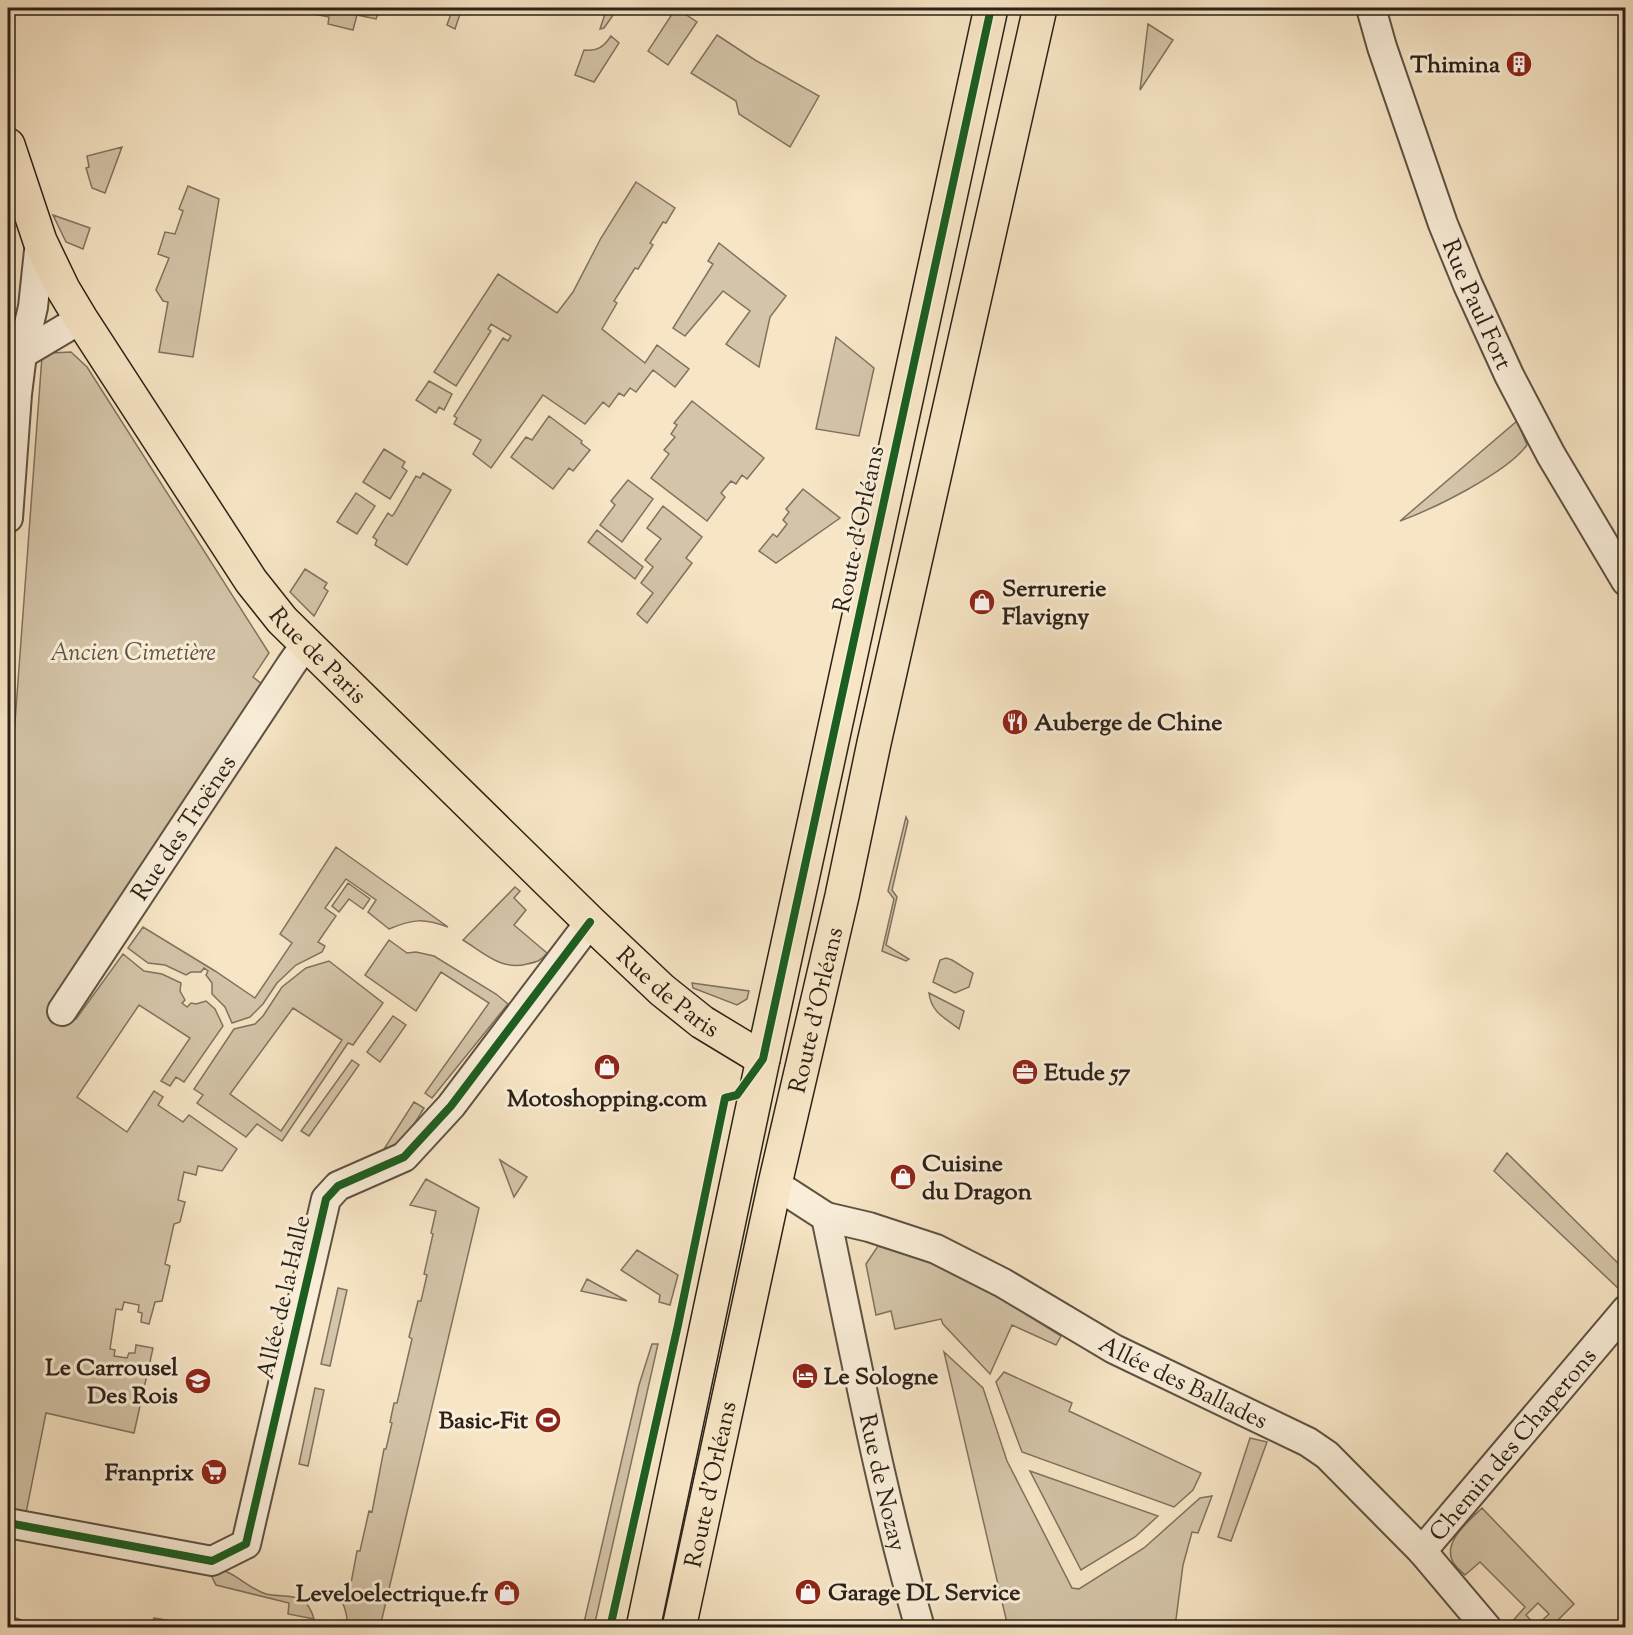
<svg xmlns="http://www.w3.org/2000/svg" width="1633" height="1635" font-family="'Sorts Mill Goudy',serif">
	<style>
		.green { fill: #d4c4a8; stroke: #807260; stroke-width: 1.5; fill-rule: evenodd }
		.lines { fill: none; stroke-linecap: round; stroke-linejoin: round }
		.minor-casing { stroke: #5e5243; stroke-width: 32 }
		.major-casing { stroke: #2b2118; stroke-width: 36 }
		.minor { stroke: #faeed9; stroke-width: 28 }
		.major { stroke: #f7e5c5; stroke-width: 33 }
		.cycleway-casing { stroke: #faeed9; stroke-width: 11 }
		.cycleway { stroke: #1b5e20; stroke-width: 8 }
		.labels { text-anchor: middle; stroke-width: 6; stroke-linejoin: round; paint-order: stroke }
		.poi-label { font-size: 24px; font-weight: bold; fill: #2b2118; stroke: #faeed9; text-anchor: start }
		.street-label { font-size: 24px; fill: #2b2118; stroke: #faeed9 }
		.park-label { font-size: 24px; font-style: italic; fill: #5e5243; stroke: #faeed9 }
	</style>
	<rect width="100%" height="100%" fill="#f7e5c5"/>
	<filter id="stains"><feTurbulence type="fractalNoise" baseFrequency=".00333" numOctaves="4"/><feColorMatrix values="0 0 0 0 .2 0 0 0 0 .09 0 0 0 0 .02 0 0 0 .5 -.17"/></filter>
	<radialGradient id="worn" r=".72"><stop offset=".6" stop-color="#630" stop-opacity="0"/><stop offset="1" stop-color="#630" stop-opacity=".3"/></radialGradient>
	<path class="green" d="M283,8H380L376,19L357,15L353,30L328,24L329,17Z
		M453,8H462L455,29L447,25Z
		M597,8H618L604,28L600,29L606,11Z
		M676,8L697,22L668,65L648,51Z
		M1148,24L1173,40L1140,90Z
		M717,35L755,60L819,96L790,147L739,114L736,101L691,73Z
		M611,36L619,43L594,82L575,75L584,50C597,51 603,48 611,36Z
		M122,147L105,193L92,188L86,168L89,167L87,156Z
		M636,182L675,208L666,223L663,222L650,243L653,245L638,269L635,268L614,301L617,303L602,329L645,363L657,345L689,369L675,387L653,370L636,392L630,388L624,396L619,393L609,407L603,402L585,424L543,395L491,468L473,454L481,440L454,424L457,418L454,416L503,338L508,341L511,336L491,324L488,329L491,331L456,386L434,372L498,274L557,313L573,292L601,238Z
		M188,186L219,199L193,357L159,352L168,302L163,301L156,290L169,258L158,254L165,232L175,234L183,211L179,209Z
		M53,215L90,228L83,249L66,242Z
		M719,243L786,296L770,317L759,367L726,344L750,311L723,291L685,336L673,328L713,264L708,261Z
		M836,337L874,368L859,436L816,429Z
		M71,352L87,367L269,653L253,677L263,685L105,924L49,1003L76,1019L123,954L144,971L162,974L181,983L180,991L185,1000L182,1003L187,1007L191,1003L196,1004L206,1001L215,1009L223,1026L184,1082L176,1077L170,1086L161,1081L190,1038L139,1005L77,1097L127,1132L154,1091L163,1097L158,1105L183,1122L189,1115L237,1149L222,1171L198,1166L196,1175L184,1172L178,1200L185,1202L180,1222L174,1224L165,1264L170,1266L162,1301L155,1302L149,1324L141,1322L142,1313L138,1312L139,1305L124,1302L122,1310L116,1309L110,1349L115,1350L114,1356L127,1358L129,1353H135L136,1345L153,1348L134,1433L46,1413L25,1518L8,1515V817L42,356L50,353Z
		M429,381L452,394L444,410L439,407L436,413L416,400Z
		M692,401L764,458L747,479L742,475L736,484L731,481L721,493L725,497L707,521L651,478L669,454L664,450L675,437L671,434L677,425L674,423Z
		M549,416L582,441L581,443L590,450L573,471L569,468L553,489L511,457L526,437L532,440Z
		M1517,421L1527,445C1507,473 1433,509 1400,521Z
		M384,449L405,462L402,467L407,471L390,499L363,482Z
		M423,473L451,490L407,565L375,545L377,540L373,537L388,513L392,516L394,514L416,476L420,478Z
		M628,480L653,499L622,542L600,525L615,505L611,501Z
		M803,489L840,518L776,563L759,551L773,534L777,537L787,524L783,520L789,512L786,509Z
		M356,493L375,506L357,534L337,522Z
		M663,506L702,537L686,558L692,563L647,623L637,614L653,593L641,583L653,567L645,560L661,539L647,528Z
		M597,530L643,567L635,579L588,542Z
		M305,569L327,583L324,588L328,591L314,616L290,592Z
		M906,817L908,821L892,890L897,897L886,945L909,959L906,961L882,951L894,899L888,891Z
		M336,847L448,927C423,918 413,919 389,929L368,912L376,900L346,879L325,908L336,916L318,942L325,946L322,952L296,965L277,983L263,1004L250,1017L232,1023L225,1007L212,994V983L206,975L208,971L204,968L201,972H191L186,975L165,965L148,963L128,948L143,927L215,971L255,998L292,943L280,934Z
		M348,883L370,899L363,909L349,899L339,912L332,906Z
		M515,887L520,891L514,898L526,910L514,925L547,953C541,961 537,962 527,964C502,971 484,953 463,940Z
		M389,940L407,953L416,952L434,956L496,994L508,1004L432,1098L425,1093L489,1003L441,972L416,1011L365,975Z
		M946,958L952,960L973,973L969,987L955,993L933,982L940,960Z
		M329,961L383,1003L353,1045L348,1043L282,1141L257,1124L246,1137L197,1103L203,1095L194,1089L234,1029L255,1024L263,1016L282,987L306,968ZM293,1008L342,1040L281,1131L230,1094Z
		M692,983L749,991L747,999L737,1005L693,988Z
		M929,993L964,1011L959,1029C945,1018 931,1012 929,993Z
		M393,1016L406,1025L380,1062L367,1052Z
		M352,1060L359,1065L309,1136L301,1131Z
		M414,1102L424,1108C414,1124 404,1144 384,1149Z
		M1507,1153L1625,1270V1280L1620,1290L1494,1171Z
		M500,1160L527,1177L514,1197Z
		M426,1179L479,1208L380,1627H347C348,1615 344,1603 337,1593L349,1594L357,1551H360L369,1511L372,1512L384,1449H386L392,1423L390,1422L394,1403H397L412,1339L409,1337L418,1301H421L427,1275L424,1274L433,1234L431,1233L436,1211L410,1205Z
		M878,1246L923,1259L950,1271L998,1297L1061,1336L1056,1345L1012,1325L990,1374L943,1324L941,1319L895,1329L891,1311L876,1315L866,1264Z
		M637,1250L678,1275L670,1305L659,1302L660,1295L621,1270Z
		M587,1279L627,1301L581,1291Z
		M338,1288L347,1290L330,1366L321,1364Z
		M652,1344H658L594,1627H583L639,1385Z
		M944,1352L983,1388L1007,1461L1072,1588L1079,1589L1144,1548L1200,1498L1212,1496L1198,1533L1192,1532L1183,1565L1175,1627H990L1007,1623Z
		M1004,1372L1072,1403L1069,1411L1201,1473L1193,1490L1174,1507L1022,1452L996,1382Z
		M315,1388L324,1390L308,1466L299,1464Z
		M1250,1438L1267,1442L1231,1541L1218,1537Z
		M1030,1471L1158,1516L1135,1537L1081,1570Z
		M1482,1508L1574,1604L1551,1627H1512L1509,1625L1525,1607L1480,1562L1465,1575C1462,1572 1458,1569 1455,1565C1439,1544 1469,1521 1482,1508ZM1538,1603L1549,1614L1536,1626L1526,1615Z
		M225,1571C240,1577 250,1589 266,1594C277,1597 293,1594 302,1600C309,1604 312,1612 314,1619L288,1614L289,1603L216,1585L211,1575Z
		M8,1615L40,1627H8Z
		M154,1618L190,1624L189,1627H150Z"/>
	<g class="lines">
		<defs>
			<g id="minor">
				<path id="s1" d="M1371,8L1382,47L1443,224L1468,285L1509,375L1551,455L1626,581"/>
				<path d="M22,354L81,319"/>
				<path d="M8,518L17,394L22,354L33,307L40,241"/>
				<path id="s2" d="M62,1011L291,665L298,655L307,647"/>
				<path id="s3" d="M775,1184L826,1217C855,1354 881,1493 920,1628"/>
				<path id="s4" d="M826,1217L869,1227L936,1249L1003,1283L1114,1349L1308,1442L1327,1455L1422,1551L1487,1628"/>
				<path d="M8,1523L212,1561L246,1544L326,1199L338,1186L404,1157L451,1106L590,922"/>
				<path id="s5" d="M1422,1551L1626,1310"/>
			</g>
			<g id="major">
				<path id="s6" d="M8,145L40,241L63,289L81,319L251,581L282,620L590,922L662,990L702,1022L763,1059"/>
				<path d="M643,1628L763,1059L991,8"/>
				<path id="s7" d="M679,1628L775,1184L842,896L874,743L1040,8"/>
			</g>
		</defs>
		<use href="#minor" class="minor-casing"/>
		<use href="#major" class="major-casing"/>
		<use href="#minor" class="minor"/>
		<use href="#major" class="major"/>
		<defs>
			<path id="cycleway" d="M8,1523L212,1561L246,1544L326,1199L338,1186L404,1157L451,1106L590,922
				M610,1628L678,1325L725,1098L737,1095L763,1059L991,8"/>
		</defs>
		<use href="#cycleway" class="cycleway-casing"/>
		<use href="#cycleway" class="cycleway"/>
	</g>
	<defs>
		<symbol id="building-disc" viewBox="-11 -11 22 22"><circle r="9.5" fill="#8f2418" stroke="#faeed9"/><path d="M-4-6H4V6H1V3H-1V6H-4ZM-2.5-4.3h1.7v1.8h-1.7ZM.8-4.3h1.7v1.8H.8ZM-2.5-1h1.7V.8h-1.7ZM.8-1h1.7V.8H.8Z" fill="#fff"/></symbol>
		<symbol id="shop-disc" viewBox="-11 -11 22 22"><circle r="9.5" fill="#8f2418" stroke="#faeed9"/><path d="M-5-2.5h2.3a2.7 3.5 0 0 1 5.4 0H5L5.5 6h-11ZM-1.5-2.5h3a1.5 2.3 0 0 0-3 0Z" fill="#fff"/></symbol>
		<symbol id="restaurant-disc" viewBox="-11 -11 22 22"><circle r="9.5" fill="#8f2418" stroke="#faeed9"/><path d="M-5-6h1v4h1v-4h1v4h1v-4h1v5L-1.5 .5V6h-2V.5L-5-1ZM5-6V6H3V1.5H1.5Q1.5-4 5-6Z" fill="#fff"/></symbol>
		<symbol id="office-disc" viewBox="-11 -11 22 22"><circle r="9.5" fill="#8f2418" stroke="#faeed9"/><path d="M-6-3h4V-5.5h4V-3h4V5H-6ZM-1-4.5V-3h2v-1.5ZM-6 0V1H6V0Z" fill="#fff"/></symbol>
		<symbol id="hotel-disc" viewBox="-11 -11 22 22"><circle r="9.5" fill="#8f2418" stroke="#faeed9"/><path d="M-6-4.5h1.5V1H6V5H4.5V3h-9V5H-6ZM-4 0a1.8 1.8 0 1 1 3.6 0ZM.5 0V-2.5h3Q6-2.5 6 0Z" fill="#fff"/></symbol>
		<symbol id="school-disc" viewBox="-11 -11 22 22"><circle r="9.5" fill="#8f2418" stroke="#faeed9"/><path d="M0-5L7-2L0 1L-7-2ZM-4 1L0 2.5L4 1V4Q0 6-4 4Z" fill="#fff"/></symbol>
		<symbol id="stadium-disc" viewBox="-11 -11 22 22"><circle r="9.5" fill="#8f2418" stroke="#faeed9"/><path d="M0-5a6.5 5 0 1 0 0 10a6.5 5 0 1 0 0-10ZM-3.5-1.8h7v3.6h-7Z" fill="#fff"/></symbol>
		<symbol id="supermarket-disc" viewBox="-11 -11 22 22"><circle r="9.5" fill="#8f2418" stroke="#faeed9"/><path d="M-6-5.5h2.5l.6 2H6L4.5 2H-2.5L-4.4-4H-6ZM-1.5 3.2a1.3 1.3 0 1 0 .1 0ZM3 3.2a1.3 1.3 0 1 0 .1 0Z" fill="#fff"/></symbol>
	</defs>
	<g fill-rule="evenodd">
		<use href="#building-disc" x="1504" y="49" width="30" height="30"/>
		<use href="#shop-disc" x="967" y="587" width="30" height="30"/>
		<use href="#restaurant-disc" x="1000" y="707" width="30" height="30"/>
		<use href="#shop-disc" x="592" y="1052" width="30" height="30"/>
		<use href="#office-disc" x="1010" y="1057" width="30" height="30"/>
		<use href="#shop-disc" x="888" y="1162" width="30" height="30"/>
		<use href="#hotel-disc" x="790" y="1361" width="30" height="30"/>
		<use href="#school-disc" x="183" y="1366" width="30" height="30"/>
		<use href="#stadium-disc" x="533" y="1405" width="30" height="30"/>
		<use href="#supermarket-disc" x="199" y="1457" width="30" height="30"/>
		<use href="#shop-disc" x="793" y="1577" width="30" height="30"/>
		<use href="#shop-disc" x="492" y="1578" width="30" height="30"/>
	</g>
	<g class="labels">
		<g class="poi-label">
			<text x="1500" y="72" text-anchor="end">Thimina</text>
			<text x="1002" y="596">Serrurerie<tspan x="1002" dy="28">Flavigny</tspan></text>
			<text x="1034" y="730">Auberge de Chine</text>
			<text x="1044" y="1080">Etude 57</text>
			<text x="607" y="1106" text-anchor="middle">Motoshopping.com</text>
			<text x="922" y="1171">Cuisine<tspan x="922" dy="28">du Dragon</tspan></text>
			<text x="178" y="1375" text-anchor="end">Le Carrousel<tspan x="178" dy="28">Des Rois</tspan></text>
			<text x="824" y="1384">Le Sologne</text>
			<text x="528" y="1428" text-anchor="end">Basic-Fit</text>
			<text x="194" y="1480" text-anchor="end">Franprix</text>
			<text x="828" y="1600">Garage DL Service</text>
			<text x="488" y="1601" text-anchor="end">Leveloelectrique.fr</text>
		</g>
		<g class="street-label">
			<text dy="8" stroke="none"><textPath href="#s1" startOffset="315">Rue Paul Fort</textPath></text>
			<text transform="translate(858 529) rotate(-78)" y="8">Route d'Orléans</text>
			<text dy="8" stroke="none"><textPath href="#s6" startOffset="602">Rue de Paris</textPath></text>
			<text dy="8" stroke="none"><textPath href="#s2" startOffset="220">Rue des Troënes</textPath></text>
			<text dy="8" stroke="none"><textPath href="#s6" startOffset="1088">Rue de Paris</textPath></text>
			<text dy="8" stroke="none"><textPath href="#s7" startOffset="633">Route d'Orléans</textPath></text>
			<text transform="translate(283 1297) rotate(-77)" y="8">Allée de la Halle</text>
			<text dy="8" stroke="none"><textPath href="#s4" startOffset="396">Allée des Ballades</textPath></text>
			<text dy="8" stroke="none"><textPath href="#s5" startOffset="140">Chemin des Chaperons</textPath></text>
			<text dy="8" stroke="none"><textPath href="#s3" startOffset="332">Rue de Nozay</textPath></text>
			<text dy="8" stroke="none"><textPath href="#s7" startOffset="147">Route d'Orléans</textPath></text>
		</g>
		<g class="park-label">
			<text x="133" y="660">Ancien Cimetière</text>
		</g>
	</g>
	<rect width="1633" height="1635" fill="none" stroke="#f7e5c5" stroke-width="30"/>
	<rect x="9" y="9" width="1615" height="1617" fill="none" stroke="#2b2118" stroke-width="3"/>
	<rect x="15" y="15" width="1603" height="1605" fill="none" stroke="#2b2118" stroke-width="1.5"/>
	<rect width="100%" height="100%" filter="url(#stains)"/>
	<rect width="100%" height="100%" fill="url(#worn)"/>
</svg>
